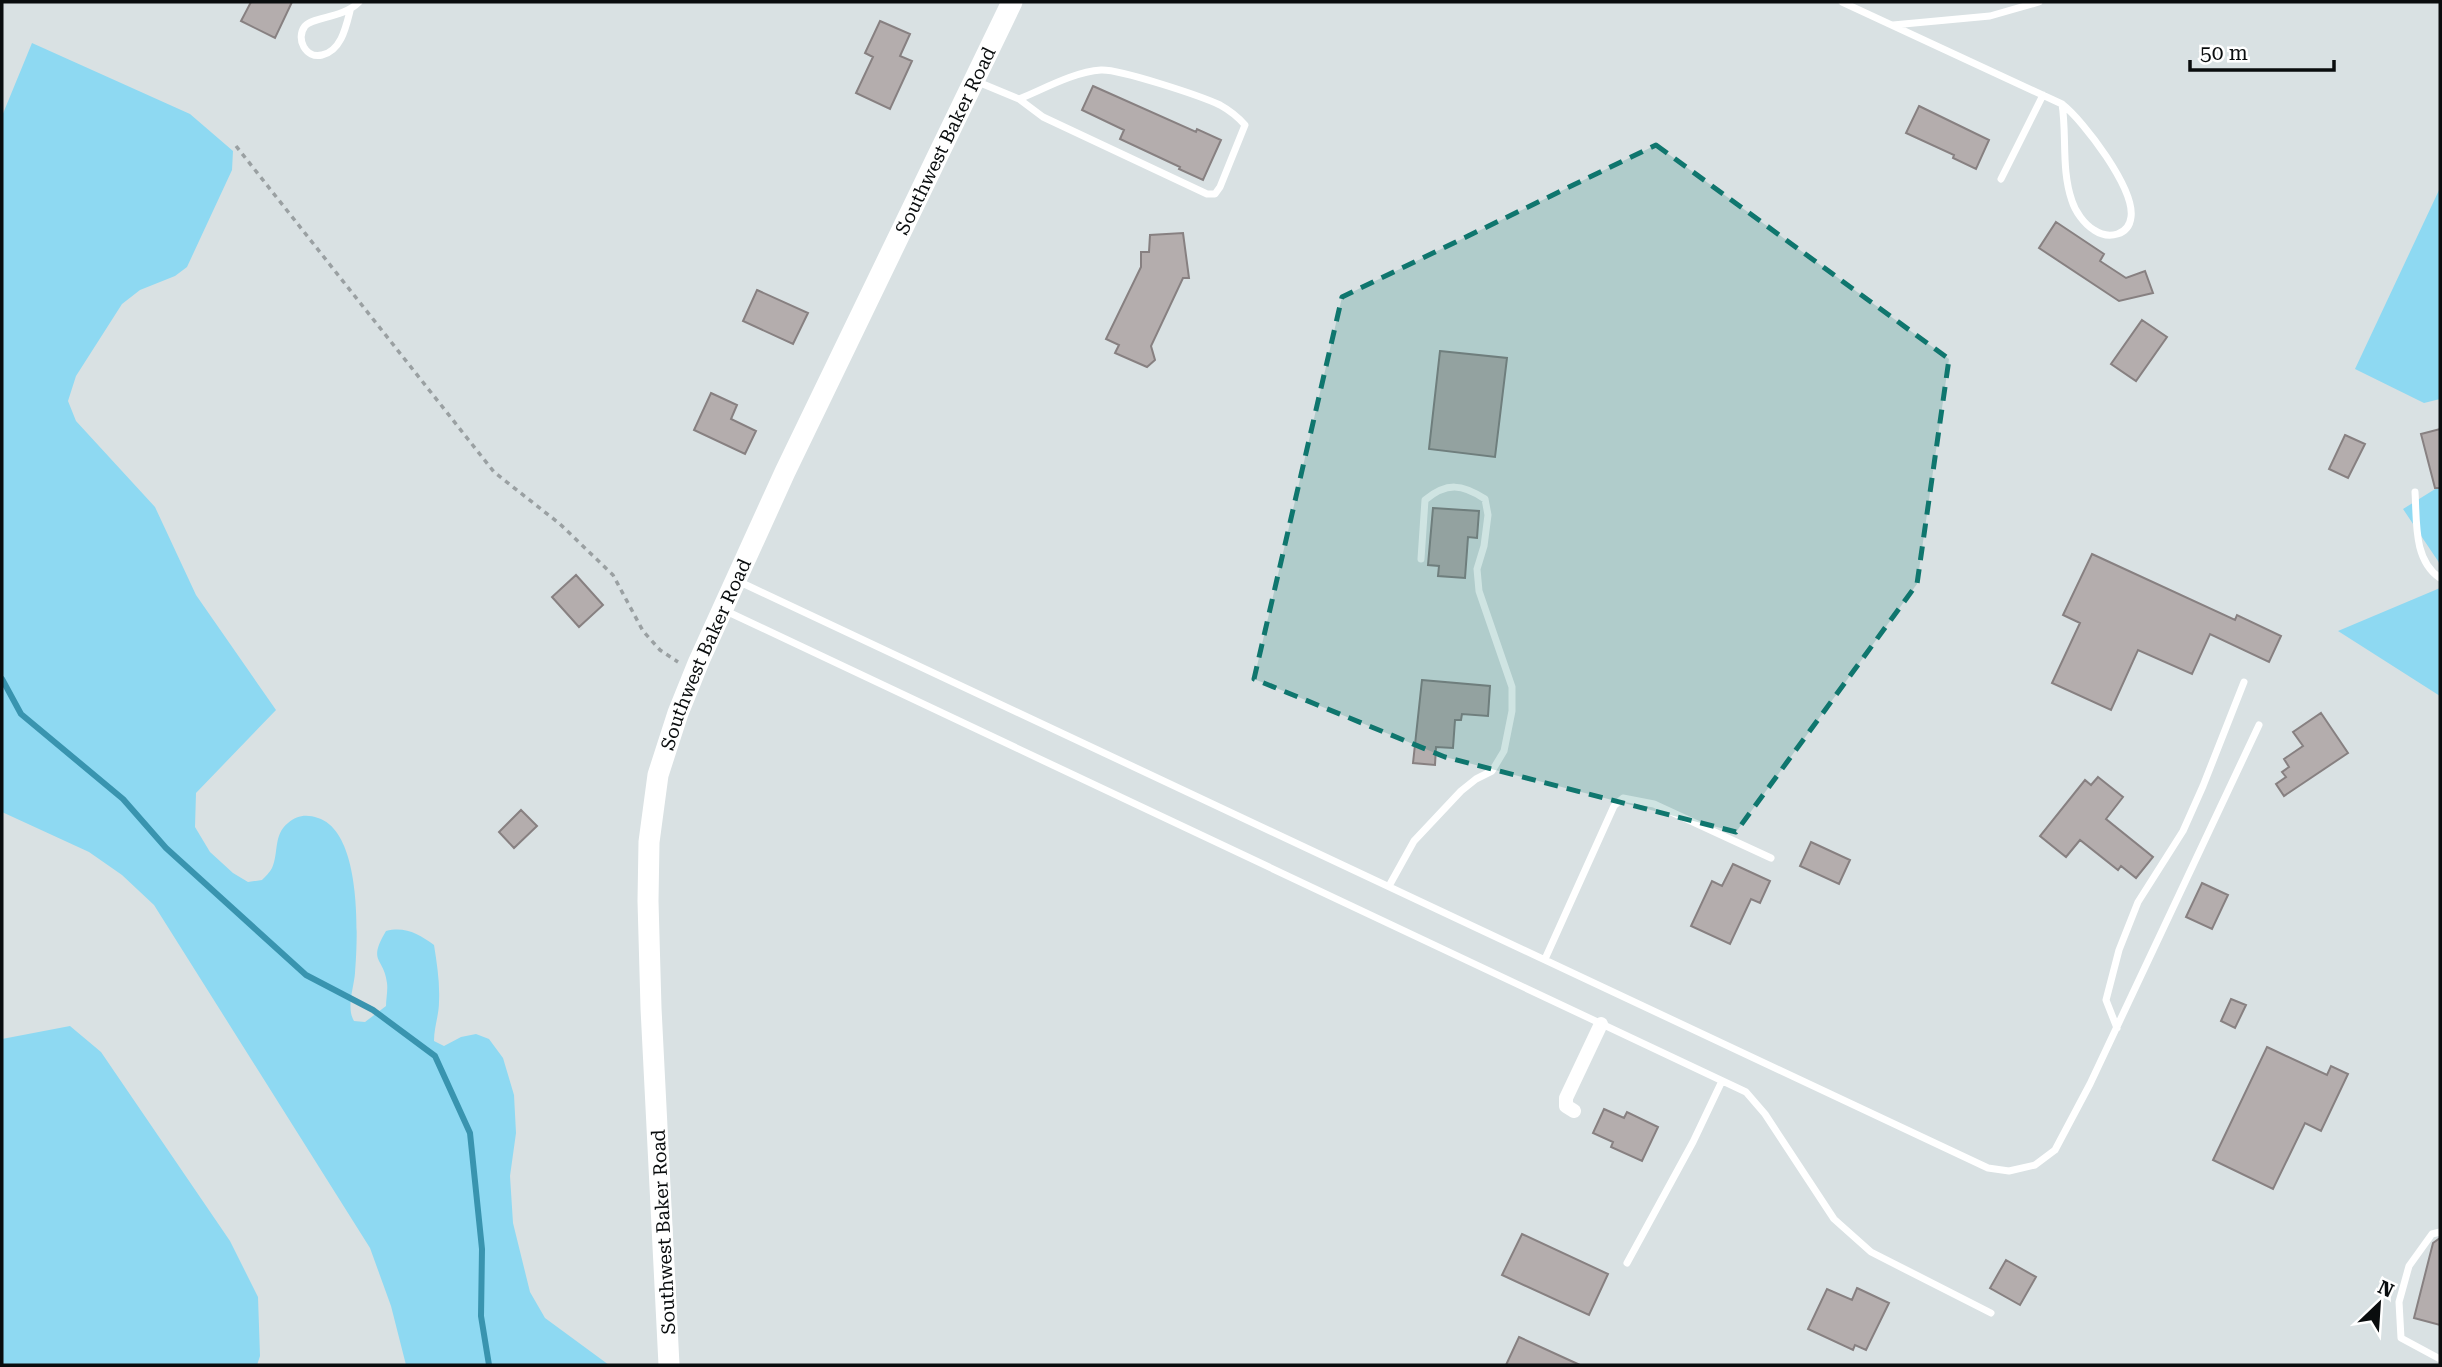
<svg xmlns="http://www.w3.org/2000/svg" width="2442" height="1367" font-family="'Roboto Serif',serif">
	<style>
		.green { fill: #8ed9f2 }
		.lines { fill: none; stroke-linecap: round; stroke-linejoin: round }
		.stream { stroke: #3994af; stroke-width: 6 }
		.building { fill: #b4adad; stroke: #878081; stroke-width: 2 }
		.path { stroke: #9aa0a2; stroke-width: 3.5; stroke-dasharray: 5 5; stroke-linecap: butt }
		.service { stroke: #fff; stroke-width: 7 }
		.minor { stroke: #fff; stroke-width: 14 }
		.secondary { stroke: #fff; stroke-width: 21 }
		.marked { fill: #0f766e; fill-opacity: 0.2; stroke: #0f766e; stroke-width: 5; stroke-dasharray: 14 9; stroke-linejoin: round }
		.labels { text-anchor: middle; stroke-width: 5; stroke-linejoin: round; paint-order: stroke }
		.street-label { font-size: 19px; fill: #0a0d0e; stroke: #fff }
	</style>
	<rect width="100%" height="100%" fill="#d9e1e3"/>
	<path class="green" d="M32,43L190,114L233,151L232,170L187,267L175,276L140,290L122,304L76,376L68,401L76,421L155,507L196,595L276,710L196,793L195,827L210,852L233,873L248,882L262,880C265,877 270,872 272,868C279,853 273,835 288,823C297,815 307,814 318,818C362,832 358,936 355,973C354,987 346,1008 354,1021L365,1022L386,1006C386,999 388,990 387,983C384,957 367,963 386,931C405,926 419,934 434,945C437,964 440,983 439,1002C439,1015 434,1027 434,1041L444,1046L461,1037L476,1034L489,1039L503,1058L514,1095L516,1133L510,1176L513,1223L530,1292L545,1318L609,1365H406L391,1306L370,1248L154,905L122,875L89,852L2,812V116Z
		M2440,188V399L2424,403L2355,369Z
		M2440,486V564L2403,509Z
		M2440,588V696L2338,631Z
		M70,1026L101,1052L230,1241L258,1297L260,1356L257,1365H2V1039Z"/>
	<g class="lines">
		<path class="stream" d="M2,679L21,714L123,799L166,848L306,975L373,1010L435,1056L470,1133L482,1249L481,1316L489,1365"/>
	</g>
	<path class="building" d="M251,2H292L275,38L241,21Z
		M880,21L910,34L900,56L912,61L890,109L856,93L873,57L865,53Z
		M1093,86L1196,132L1197,129L1221,140L1203,180L1179,169L1180,167L1120,139L1124,130L1082,110Z
		M1919,106L1989,140L1976,169L1953,158L1954,155L1906,133Z
		M2056,222L2104,254L2100,261L2126,278L2145,271L2153,293L2119,301L2039,248Z
		M1183,233L1189,278H1183L1151,346L1155,360L1147,367L1115,353L1119,345L1106,339L1141,267V252H1149L1150,235Z
		M757,290L808,313L793,344L743,321Z
		M2142,320L2167,337L2136,381L2111,364Z
		M1440,351L1507,358L1495,457L1429,449Z
		M711,393L737,405L731,419L756,431L745,454L694,430Z
		M2440,429V488H2435L2421,434Z
		M2345,435L2365,444L2348,478L2329,469Z
		M1433,508L1479,511L1477,538L1468,537L1465,578L1438,576L1439,566L1428,565Z
		M2092,554L2235,620L2237,615L2281,636L2269,662L2210,634L2192,674L2138,650L2111,710L2052,683L2080,623L2063,615Z
		M576,575L603,605L579,627L552,597Z
		M1422,680L1490,686L1488,716L1462,714L1461,720H1455L1453,748L1436,747L1435,765L1413,763Z
		M2321,713L2348,753L2284,796L2276,784L2286,777L2282,772L2289,767L2284,759L2303,746L2293,732Z
		M2098,777L2123,797L2106,819L2153,857L2136,878L2121,866L2118,870L2080,840L2066,857L2040,836L2085,780L2091,785Z
		M521,810L537,826L514,848L499,832Z
		M1811,842L1850,860L1839,884L1800,866Z
		M1733,864L1770,881L1760,903L1751,899L1730,944L1691,926L1712,881L1722,886Z
		M2202,883L2228,895L2212,929L2186,917Z
		M2231,999L2246,1005L2235,1028L2221,1021Z
		M2267,1047L2327,1075L2331,1066L2348,1074L2321,1131L2305,1123L2273,1189L2213,1160Z
		M1604,1109L1624,1118L1627,1112L1658,1127L1642,1161L1611,1147L1613,1142L1593,1133Z
		M1522,1234L1608,1274L1589,1315L1502,1275Z
		M2440,1238V1325L2414,1318L2433,1243Z
		M2006,1260L2036,1277L2020,1305L1990,1288Z
		M1857,1288L1889,1303L1866,1350L1855,1345L1853,1350L1808,1329L1827,1289L1852,1300Z
		M1519,1337L1580,1365H1506Z"/>
	<g class="lines">
		<path class="path" d="M236,146L494,472L560,524L613,575L643,631L660,650L678,662"/>
		<path class="service" d="M1842,2L2062,104C2084,121 2135,189 2131,217C2129,235 2109,240 2094,230C2084,224 2075,211 2072,201C2061,170 2067,135 2062,104
			M350,11C346,27 341,51 322,55C306,59 295,39 305,26C314,16 342,19 359,2
			M1893,25L1990,16L2039,2
			M978,82L1019,99L1043,117L1207,194H1215L1220,187L1245,125C1238,117 1229,110 1220,105C1201,96 1120,69 1101,70C1073,72 1044,89 1019,99
			M2001,179L2043,95
			M2415,492C2417,521 2413,560 2440,578
			M740,582L1988,1168L2009,1171L2035,1165L2055,1150L2090,1084L2259,725
			M726,611L1746,1092L1765,1114L1834,1219L1871,1252L1991,1313
			M1389,886L1414,841L1461,791L1476,779L1492,771L1504,751L1512,711V687L1479,591L1477,569L1484,546L1488,515L1485,499C1462,484 1447,482 1425,500L1421,559
			M1545,959L1614,806L1623,798L1654,804L1771,858
			M2117,1028L2106,1000L2119,950L2138,902L2183,831L2203,786L2244,682
			M2440,1232L2432,1234L2409,1266L2399,1302L2401,1338L2440,1359
			M1627,1263L1693,1142L1722,1081"/>
		<path class="minor" d="M1574,1111L1566,1106V1098L1601,1024"/>
		<path class="secondary" id="s1" d="M669,1365L651,1008L648,901L649,842L658,775L678,713L699,661L785,472L1012,2"/>
	</g>
	<path class="marked" d="M1656,145L1949,359L1917,584L1736,832L1445,757L1254,679L1342,297Z"/>
	<g class="labels">
		<g class="street-label">
			<text dy="7" stroke="none"><textPath href="#s1" startOffset="1288">Southwest Baker Road</textPath></text>
			<text dy="7" stroke="none"><textPath href="#s1" startOffset="721">Southwest Baker Road</textPath></text>
			<text transform="translate(663 1232) rotate(-93)" y="7">Southwest Baker Road</text>
		</g>
	</g>
	<rect width="2442" height="1367" fill="none" stroke="#0a0d0e" stroke-width="7"/>
	<g transform="translate(2379 1304) rotate(25)" stroke="#ffffff" stroke-width="5" paint-order="stroke">
	<path d="M0-5L12 26L0 18L-12 26Z" fill="#0a0d0e"/>
	<text y="-10" font-size="19" font-weight="bold" text-anchor="middle" fill="#0a0d0e">N</text>
	</g>
	<path d="M2190 60v10h144v-10" fill="none" stroke="#0a0d0e" stroke-width="3.5"/>
	<text x="2200" y="60" font-size="21" fill="#0a0d0e" stroke="#ffffff" stroke-width="5" paint-order="stroke">50 m</text>
</svg>
